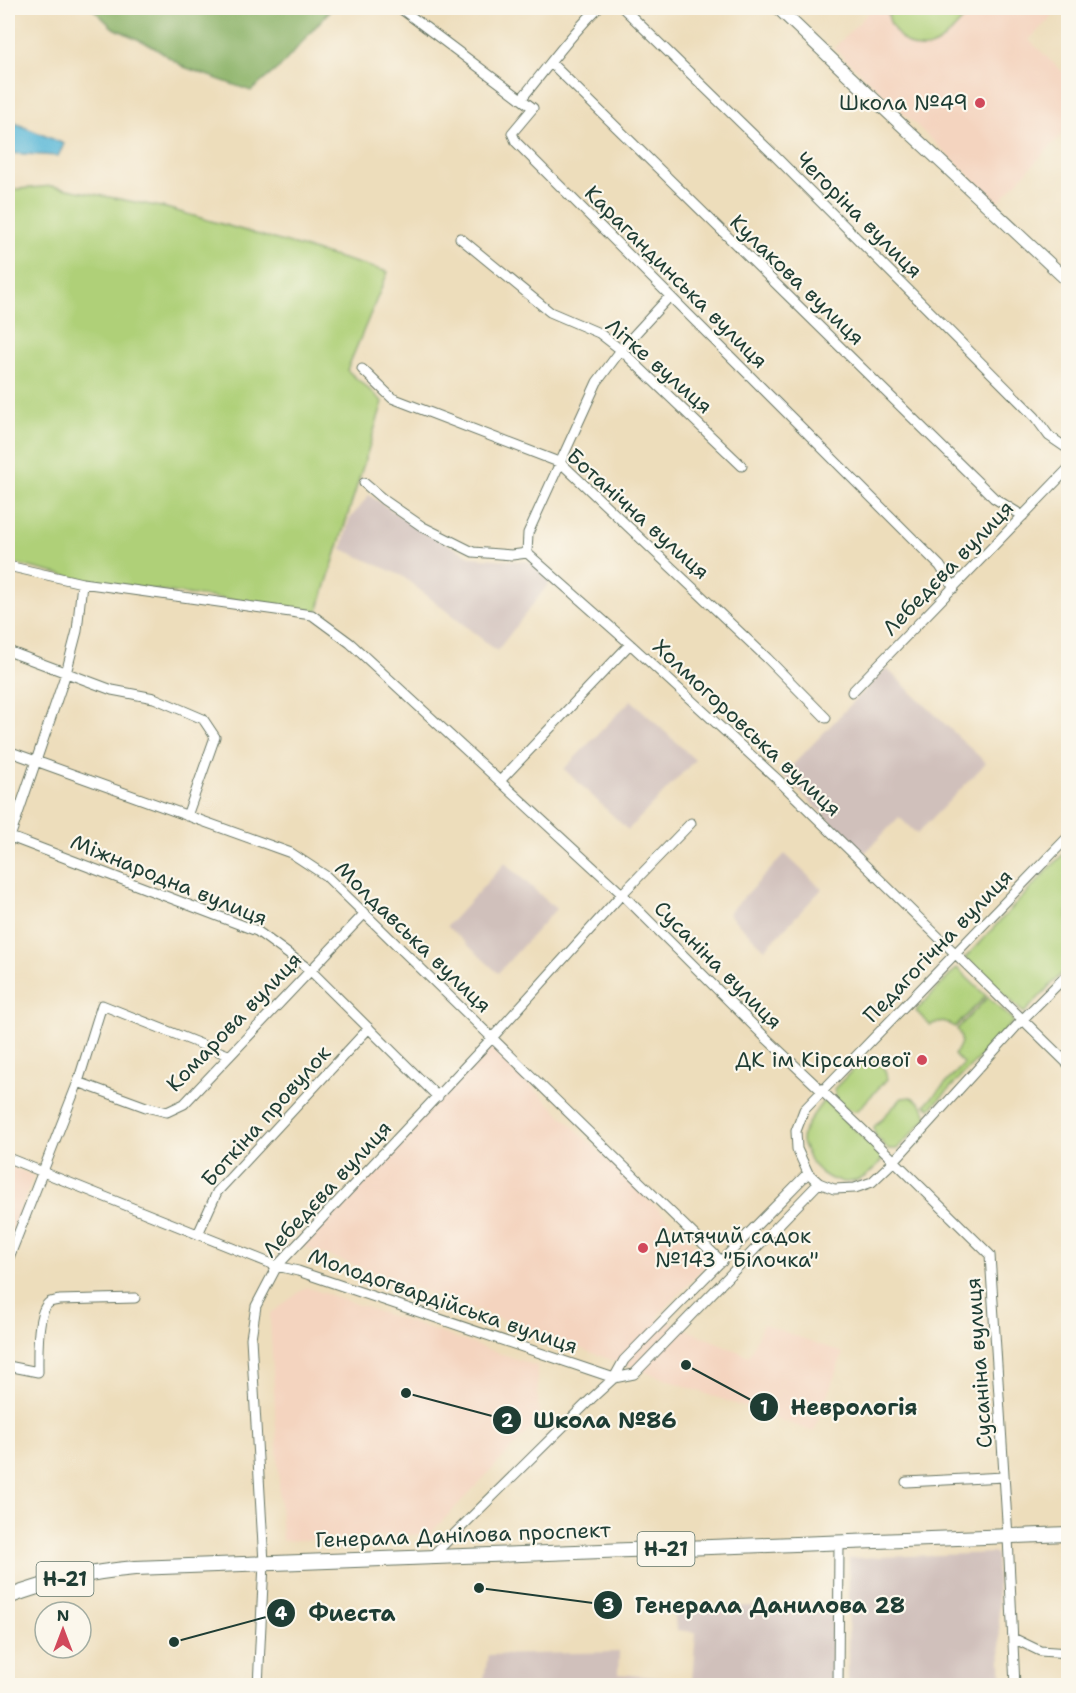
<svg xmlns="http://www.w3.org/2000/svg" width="1076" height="1693" font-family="'Shantell Sans',sans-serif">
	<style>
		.built { fill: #f4d4bf }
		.industrial { fill: #d0c0bb }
		.green { fill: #afd078; stroke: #678656; stroke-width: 1.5 }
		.forest { fill: #8bb268; stroke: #55784e; stroke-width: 1.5 }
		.water { fill: #5ab8d8; stroke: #3c7a86; stroke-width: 1.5 }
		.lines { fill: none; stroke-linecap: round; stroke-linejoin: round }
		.street-casing { stroke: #677563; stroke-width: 11 }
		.secondary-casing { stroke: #677563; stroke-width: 14 }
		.primary-casing { stroke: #677563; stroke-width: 16 }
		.street { stroke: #fff; stroke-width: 9 }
		.secondary { stroke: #fff; stroke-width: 12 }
		.primary { stroke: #fff; stroke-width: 14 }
		.poi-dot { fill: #d1495b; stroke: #fbf7ec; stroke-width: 2 }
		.labels { text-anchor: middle; stroke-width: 4.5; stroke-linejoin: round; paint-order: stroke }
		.shield { fill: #fbf7ec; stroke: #61756b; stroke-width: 1.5 }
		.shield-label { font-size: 20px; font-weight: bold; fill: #1f3d34 }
		.poi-label { font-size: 21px; fill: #1f3d34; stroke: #fbf7ec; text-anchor: end }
		.street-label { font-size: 21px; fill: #1f3d34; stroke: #fbf7ec }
		.leader { fill: none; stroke: #1f3d34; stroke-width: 2 }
		.callout-dot { fill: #1f3d34; stroke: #fbf7ec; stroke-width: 2 }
		.mark-label { font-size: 18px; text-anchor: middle; font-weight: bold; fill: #fff }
		.callout-label { font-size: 22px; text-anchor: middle; font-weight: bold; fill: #1f3d34; stroke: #fbf7ec; stroke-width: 4.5; stroke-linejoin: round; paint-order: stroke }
	</style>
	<rect width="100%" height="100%" fill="#fbf7ec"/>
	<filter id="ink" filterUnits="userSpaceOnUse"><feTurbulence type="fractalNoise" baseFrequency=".0167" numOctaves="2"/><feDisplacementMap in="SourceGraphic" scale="12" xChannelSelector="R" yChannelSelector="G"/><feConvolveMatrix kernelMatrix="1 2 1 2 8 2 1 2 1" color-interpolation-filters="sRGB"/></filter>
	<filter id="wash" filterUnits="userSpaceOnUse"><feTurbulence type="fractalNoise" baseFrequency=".008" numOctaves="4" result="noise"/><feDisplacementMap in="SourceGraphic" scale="24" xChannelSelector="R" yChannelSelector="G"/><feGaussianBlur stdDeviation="1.35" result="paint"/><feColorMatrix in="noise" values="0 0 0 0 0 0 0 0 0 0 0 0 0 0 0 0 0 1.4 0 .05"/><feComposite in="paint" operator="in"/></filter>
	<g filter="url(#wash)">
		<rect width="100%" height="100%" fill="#edddbb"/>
		<path class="built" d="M873,8H1060L1029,40L1068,77V128L998,202L834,48Z
			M490,1046L711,1260L657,1317L749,1356L763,1324L843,1353L814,1432L606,1358L302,1246Z
			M8,1165L34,1176L8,1240Z
			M306,1287L537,1366L539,1420L430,1534L282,1541L270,1314Z"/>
		<path class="industrial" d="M369,495L421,530L472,557L530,562L550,582L497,651L402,576L342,549L349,520Z
			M886,668L986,763L917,834L899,817L864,854L783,775Z
			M631,700L695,760L628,830L564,769Z
			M785,854L822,889L765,949L728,914Z
			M505,863L556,909L498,973L447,926Z
			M996,1553L1002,1685H848L849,1558Z
			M834,1604L832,1685H483L488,1655L619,1652L618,1674L692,1680L696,1632L676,1630L674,1608Z"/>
		<path class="green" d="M888,8H973C954,28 930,67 901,38C893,30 887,19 888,8Z
			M52,186L166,208L388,272L347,370L383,402L318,611L92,582L8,562V190Z
			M1068,849V967L1024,1013L965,958Z
			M957,968L986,996L955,1027L943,1021L930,1025L916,1011Z
			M988,997L1014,1021L930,1109L925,1105L964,1064L954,1055C961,1046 964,1039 957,1029Z
			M863,1059C877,1058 885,1065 887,1079L857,1111C843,1110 836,1103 834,1089Z
			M911,1097C921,1102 925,1107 927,1118L897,1149H888L875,1135L874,1127L902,1098Z
			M824,1100L884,1158C878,1164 871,1173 864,1177C839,1191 813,1173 805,1149C804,1146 802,1144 802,1141C802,1128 817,1110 824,1100Z"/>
		<path class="forest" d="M92,8H332L282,65L251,91L184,67L150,45L112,27Z"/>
		<path class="water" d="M8,120L64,144L58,156L8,153Z"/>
	</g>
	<g filter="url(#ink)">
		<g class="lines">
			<defs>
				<path id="street" d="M400,8L533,108L512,133L516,142L940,566L954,588
					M623,8L772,153L1035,417L1049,436L1068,449
					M551,63L994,498L1023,516
					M522,98C547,68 570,35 598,8
					M460,238L550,312L599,333L621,350L742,466
					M362,369L392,398L561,463L767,658L826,718
					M364,483L384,500L423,527L473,552L512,555L527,553L630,644L776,778L1068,1064
					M527,553L528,533L597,382L624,346L670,296
					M8,566L82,583L312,615L350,643L622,894L767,1039L862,1129L990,1255L1008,1537L1015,1686
					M8,651L112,690L154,698L203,719L215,737L187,816
					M852,692L1068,469
					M8,751L291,853L326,876L722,1262
					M500,781L630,644
					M8,836L257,931L310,970L438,1097
					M1068,837L804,1110L796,1131L797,1149L808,1173L819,1183L834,1189L855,1188L872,1182L894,1161L1023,1019L1068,974
					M8,843L66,673L77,631L82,583
					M78,1082L146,1107L167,1112L184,1104L365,913
					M8,1158L277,1266L298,1271L614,1378L634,1374L819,1183
					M198,1234L217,1192L369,1028
					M8,1260L78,1082L102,1005L228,1055
					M8,1366L38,1372C38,1357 36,1310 50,1302C51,1302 58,1300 59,1300L135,1298
					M906,1482L1004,1477
					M431,1557L591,1399L614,1378L624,1360L808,1173
					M1013,1638L1040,1651L1068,1653
					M258,1686L264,1563L251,1338L256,1306L277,1266L492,1038L622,894L691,823
					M838,1686L839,1543"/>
				<path id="secondary" d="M778,8L846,73L1068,281"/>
				<path id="primary" d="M8,1597C52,1581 88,1572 135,1568L1068,1534"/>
			</defs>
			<use href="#street" class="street-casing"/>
			<use href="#secondary" class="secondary-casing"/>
			<use href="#primary" class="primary-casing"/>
			<use href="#street" class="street"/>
			<use href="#secondary" class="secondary"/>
			<use href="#primary" class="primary"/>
		</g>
	</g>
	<g class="poi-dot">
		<circle cx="980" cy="103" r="6"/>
		<circle cx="922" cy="1060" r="6"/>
		<circle cx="643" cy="1248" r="6"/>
	</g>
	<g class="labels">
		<g class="shield">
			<rect x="637.5" y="1532" width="57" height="34" rx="4.5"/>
			<rect x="36.5" y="1562" width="57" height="34" rx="4.5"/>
		</g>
		<g class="shield-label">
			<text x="666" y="1556">Н-21</text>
			<text x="65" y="1586">Н-21</text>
		</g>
		<g class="poi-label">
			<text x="968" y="110">Школа №49</text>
			<text x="910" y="1067">ДК ім Кірсанової</text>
			<text x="655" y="1243" text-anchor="start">Дитячий садок<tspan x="655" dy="24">№143 "Білочка"</tspan></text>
		</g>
		<g class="street-label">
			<text transform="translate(859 215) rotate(45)" y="7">Чегоріна вулиця</text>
			<text transform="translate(676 277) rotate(45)" y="7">Карагандинська вулиця</text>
			<text transform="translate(797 280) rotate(44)" y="7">Кулакова вулиця</text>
			<text transform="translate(659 366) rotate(41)" y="7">Літке вулиця</text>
			<text transform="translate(638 514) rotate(42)" y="7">Ботанічна вулиця</text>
			<text transform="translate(948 568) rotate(-46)" y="7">Лебедєва вулиця</text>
			<text transform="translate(747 728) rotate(43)" y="7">Холмогоровська вулиця</text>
			<text transform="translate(169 880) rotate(22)" y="7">Міжнародна вулиця</text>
			<text transform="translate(413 937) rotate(44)" y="7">Молдавська вулиця</text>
			<text transform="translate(938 946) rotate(-46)" y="7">Педагогічна вулиця</text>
			<text transform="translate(718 965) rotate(45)" y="7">Сусаніна вулиця</text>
			<text transform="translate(234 1022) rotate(-46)" y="7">Комарова вулиця</text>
			<text transform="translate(266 1116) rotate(-48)" y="7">Боткіна провулок</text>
			<text transform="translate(327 1189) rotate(-47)" y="7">Лебедєва вулиця</text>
			<text transform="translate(443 1301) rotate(19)" y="7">Молодогвардійська вулиця</text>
			<text transform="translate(979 1363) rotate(-94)" y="7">Сусаніна вулиця</text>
			<text transform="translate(463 1535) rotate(-2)" y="7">Генерала Данілова проспект</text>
		</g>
	</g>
	<path class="leader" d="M686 1365L764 1407M406 1393L507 1420M479 1588L608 1605M174 1642L281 1613"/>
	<g class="callout-dot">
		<circle cx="686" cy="1365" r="6"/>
		<circle cx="406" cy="1393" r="6"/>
		<circle cx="479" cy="1588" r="6"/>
		<circle cx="174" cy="1642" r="6"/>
		<circle cx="764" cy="1407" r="15"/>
		<circle cx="507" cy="1420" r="15"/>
		<circle cx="608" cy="1605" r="15"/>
		<circle cx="281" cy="1613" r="15"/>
	</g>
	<g class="mark-label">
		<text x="764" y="1414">1</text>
		<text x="507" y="1427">2</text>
		<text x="608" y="1612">3</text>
		<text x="281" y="1620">4</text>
	</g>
	<g class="callout-label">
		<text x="854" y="1415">Неврологія</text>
		<text x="605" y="1428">Школа №86</text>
		<text x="770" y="1613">Генерала Данилова 28</text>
		<text x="352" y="1621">Фиеста</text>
	</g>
	<rect width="1076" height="1693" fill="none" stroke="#fbf7ec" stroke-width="30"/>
	<g transform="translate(63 1630)"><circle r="28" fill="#fbf7ec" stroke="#a3ada2" stroke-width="1.5"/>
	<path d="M0-4.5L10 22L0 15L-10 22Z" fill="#d1495b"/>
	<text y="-9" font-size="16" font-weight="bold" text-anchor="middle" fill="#1f3d34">N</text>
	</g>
</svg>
